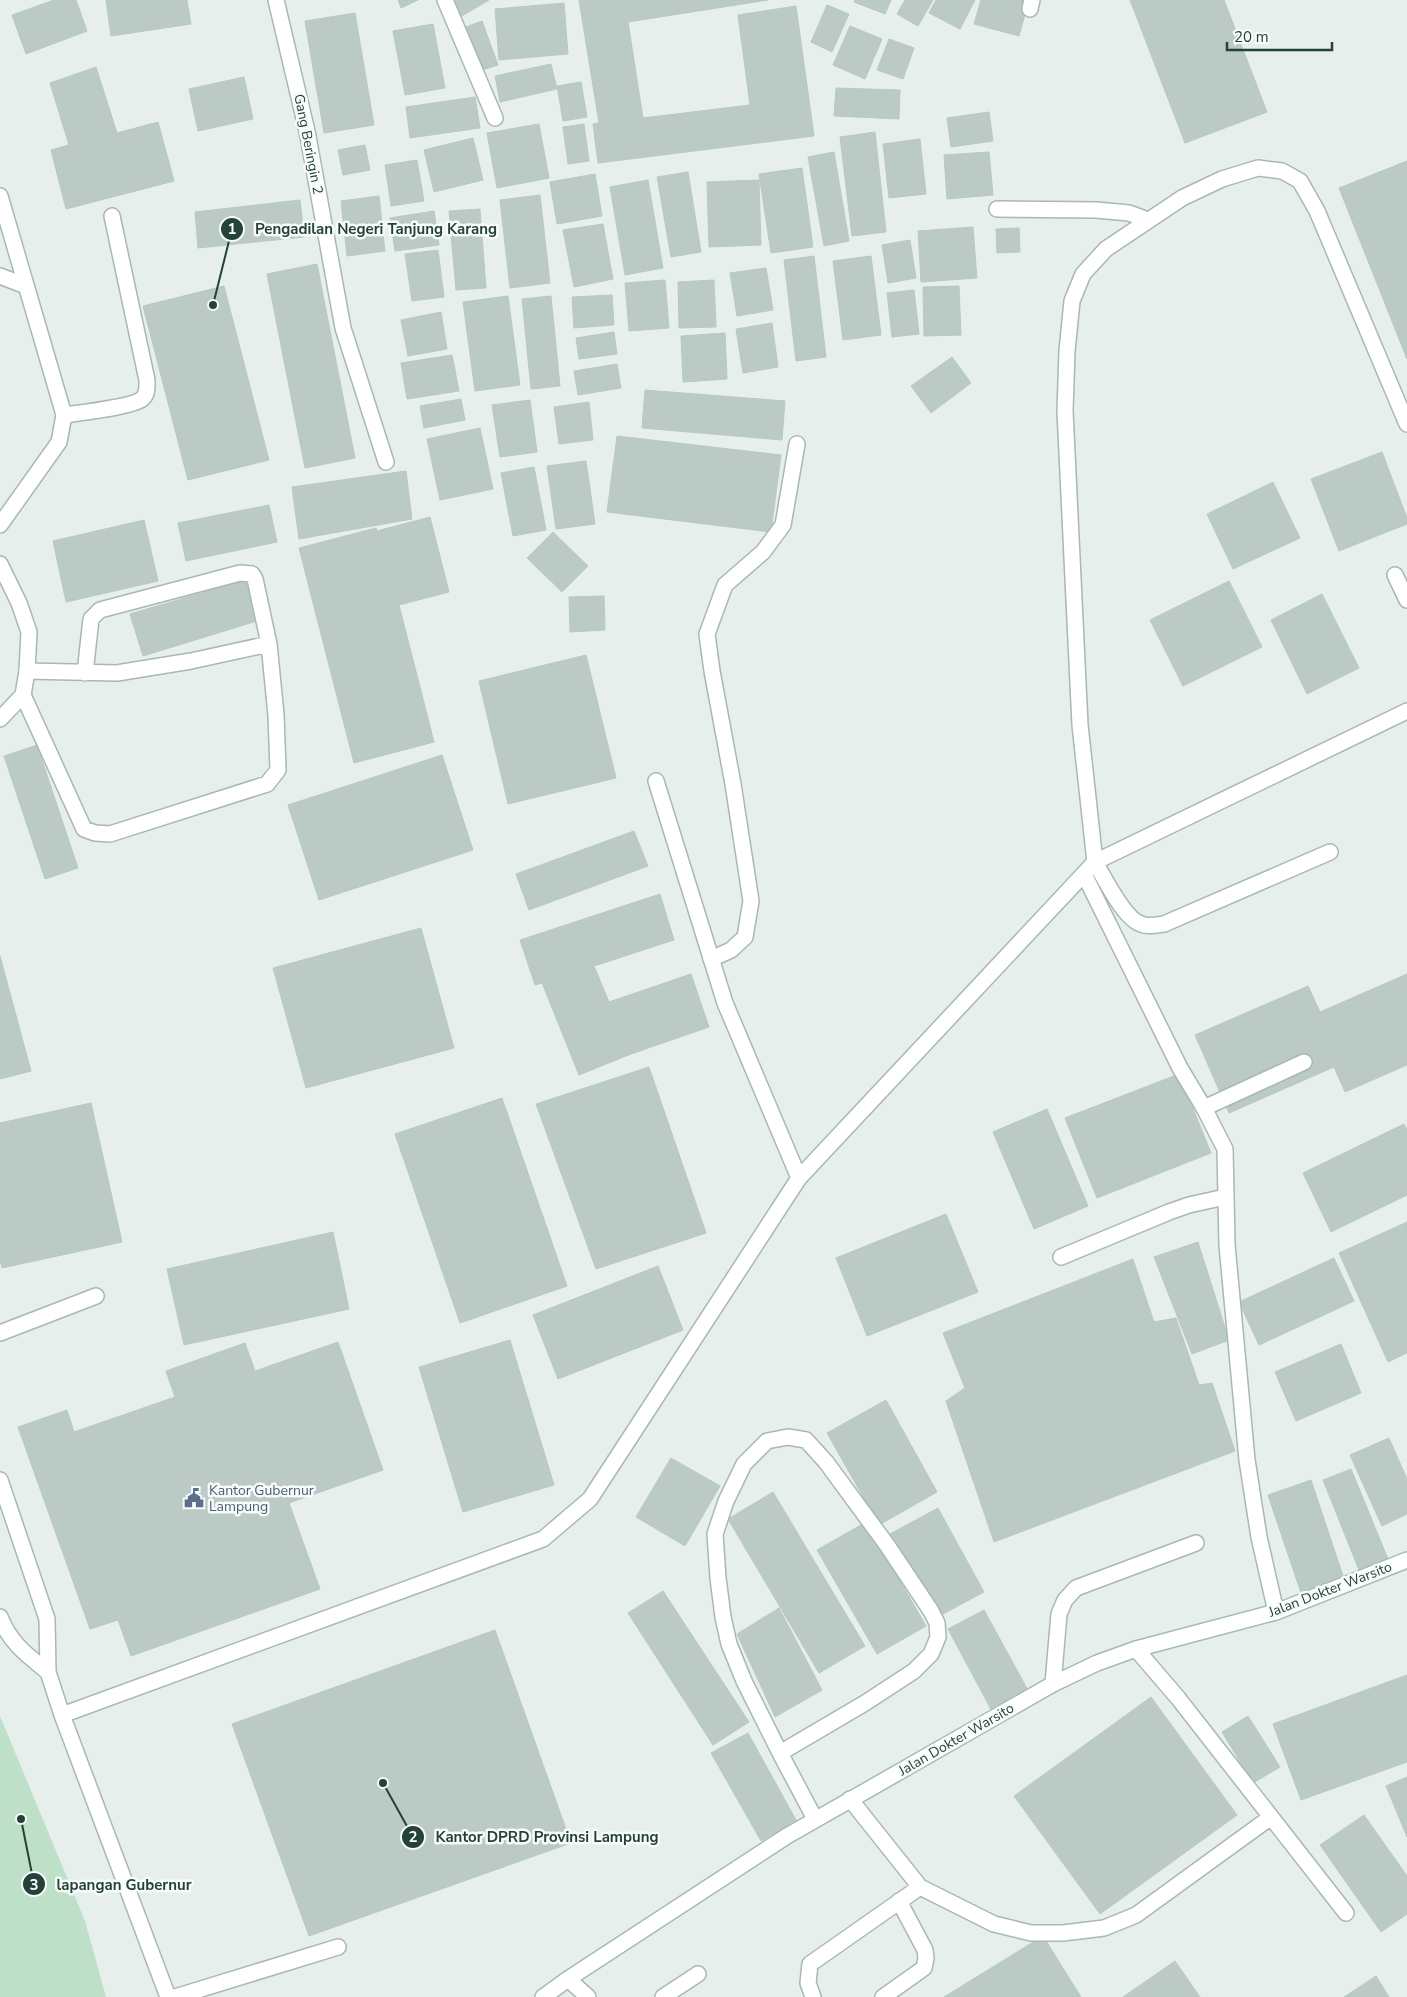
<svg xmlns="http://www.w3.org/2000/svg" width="1407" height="1997" font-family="'Nunito Sans',sans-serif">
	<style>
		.green { fill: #bfe0c8 }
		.building { fill: #bbcac4; stroke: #b8c9c2 }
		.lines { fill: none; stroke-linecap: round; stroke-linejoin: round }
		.lane-casing { stroke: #a8b8b2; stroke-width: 18 }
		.street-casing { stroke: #a8b8b2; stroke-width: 18 }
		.secondary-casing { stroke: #a4bbb3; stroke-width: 18 }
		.lane { stroke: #fff; stroke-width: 15 }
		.street { stroke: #fff; stroke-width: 15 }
		.secondary { stroke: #fff; stroke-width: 15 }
		.labels { text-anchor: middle; stroke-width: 5; stroke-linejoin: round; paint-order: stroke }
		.street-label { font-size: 14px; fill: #24423a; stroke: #f7fbf9 }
		.service-label { font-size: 14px; fill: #4e5e75; stroke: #f7fbf9; text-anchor: start }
		.leader { fill: none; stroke: #24423a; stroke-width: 2 }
		.callout-dot { fill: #24423a; stroke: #f7fbf9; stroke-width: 2 }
		.mark-label { font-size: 15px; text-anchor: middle; font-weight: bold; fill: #fff }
		.callout-label { font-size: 15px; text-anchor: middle; font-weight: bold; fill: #24423a; stroke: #f7fbf9; stroke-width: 5; stroke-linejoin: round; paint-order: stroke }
	</style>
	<rect width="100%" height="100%" fill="#e6efeb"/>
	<path class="green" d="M0,1716L85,1921L106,1997H0Z"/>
	<path class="building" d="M54,0H76L87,31L26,54L12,15Z
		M106,0H187L191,24L111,36Z
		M398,0H418L401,8Z
		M452,0H489L462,16Z
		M579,0H768L628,22L643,118L750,105L738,15L796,6L814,136L598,163L593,124L599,123Z
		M855,0H891L885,14L854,2Z
		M905,0H933L918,26L897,14Z
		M936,0H975L960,29L929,13Z
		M981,0H1029L1019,36L974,24Z
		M1130,0H1224L1267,112L1185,143Z
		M564,3L568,54L499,60L495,9Z
		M827,5L849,14L832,52L811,42Z
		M355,13L374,125L324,133L305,21Z
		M482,21L498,65L479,71L463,28Z
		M433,24L445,88L405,95L393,31Z
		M850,26L882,39L865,79L833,65Z
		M889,39L914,48L903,79L877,70Z
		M551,64L557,89L500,102L495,76Z
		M96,67L117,133L158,122L174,181L66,209L51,150L69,145L50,83Z
		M244,77L253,119L198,131L189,89Z
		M581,82L587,117L563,121L557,86Z
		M836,88L900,90L899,119L834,116Z
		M475,97L480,128L410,138L406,107Z
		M989,112L993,141L951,147L947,118Z
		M539,124L549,178L497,188L487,133Z
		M584,124L589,161L568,164L563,127Z
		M875,132L886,232L852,236L840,137Z
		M473,138L483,180L434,192L424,150Z
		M920,139L926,194L889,198L883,144Z
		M365,145L370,170L343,175L338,150Z
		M834,152L849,241L824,246L808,157Z
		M989,152L993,195L947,199L944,155Z
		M417,160L424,201L391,206L385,165Z
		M1407,161V359L1339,188Z
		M802,168L813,247L771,253L759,174Z
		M688,172L701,252L671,257L657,177Z
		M595,174L602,216L557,224L550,182Z
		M648,180L663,268L625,275L610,187Z
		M759,180L761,245L709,247L707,182Z
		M540,195L550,283L510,288L500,200Z
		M379,196L385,251L347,256L341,201Z
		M300,200L304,237L198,248L195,212Z
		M480,209L486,288L456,290L449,211Z
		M434,211L439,245L395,251L390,218Z
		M603,224L613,279L574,287L563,230Z
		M973,227L977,278L921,282L918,231Z
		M1019,228L1020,252L997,253L996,229Z
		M910,240L916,278L888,283L882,245Z
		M438,250L444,297L412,301L405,254Z
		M814,256L826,357L796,361L784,260Z
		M871,256L881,335L843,340L833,261Z
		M317,264L355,458L305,468L267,274Z
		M766,268L773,310L737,316L730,273Z
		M665,280L669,328L629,331L625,283Z
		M714,280L716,327L679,328L678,282Z
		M224,286L269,460L188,480L143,306Z
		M959,286L961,335L924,336L923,287Z
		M914,290L919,334L892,337L887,293Z
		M612,295L614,325L574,328L572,297Z
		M508,296L520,385L475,391L463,302Z
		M551,296L560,386L531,389L522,299Z
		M441,312L447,349L408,356L401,320Z
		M772,323L778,367L743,373L736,329Z
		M614,332L617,354L579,359L576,338Z
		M725,333L727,379L683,382L681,336Z
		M452,355L459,391L407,399L401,363Z
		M952,357L971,383L931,413L911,386Z
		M617,364L621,388L578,395L574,371Z
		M645,390L785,401L782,440L642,428Z
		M461,399L465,420L424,428L420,406Z
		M530,400L537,452L500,457L492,405Z
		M589,402L593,440L559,444L554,407Z
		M480,428L493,489L440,500L427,439Z
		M617,436L781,455L771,532L607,512Z
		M1382,452L1407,518V524L1339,551L1311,479Z
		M586,461L595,524L556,529L547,466Z
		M534,467L546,530L513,536L501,473Z
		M406,471L412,519L299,539L292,487Z
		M1273,482L1300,538L1233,569L1207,514Z
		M269,505L277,542L186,561L178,523Z
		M430,517L449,592L399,605L434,742L354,763L299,548L376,528L377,531Z
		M144,520L158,581L66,602L53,541Z
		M553,532L588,566L562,592L527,558Z
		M245,580L257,621L143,656L130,614Z
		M1229,581L1262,647L1183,686L1150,620Z
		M1322,594L1359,668L1307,694L1271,620Z
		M604,596L605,630L570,632L569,597Z
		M586,655L616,778L508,804L479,681Z
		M37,745L78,868L45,879L4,756Z
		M442,755L473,850L319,900L288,805Z
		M634,831L648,866L529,910L516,874Z
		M660,894L674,940L594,966L609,1002L691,974L709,1027L631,1054L579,1075L542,983L535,985L520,940Z
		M421,928L454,1048L306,1088L273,968Z
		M0,956L31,1071L0,1079Z
		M1407,974V1065L1345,1092L1334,1067L1229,1113L1195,1035L1308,986L1320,1012Z
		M649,1067L706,1233L596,1269L536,1104Z
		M1179,1074L1211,1153L1097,1198L1065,1118Z
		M502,1098L567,1286L460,1323L395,1134Z
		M91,1103L122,1242L2,1268L0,1260V1123Z
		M1047,1109L1088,1206L1034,1229L993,1132Z
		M1404,1124L1407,1130V1195L1331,1232L1303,1173Z
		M946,1214L978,1292L867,1336L836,1258Z
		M1407,1222V1353L1388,1362L1339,1253Z
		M333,1232L349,1309L184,1345L167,1269Z
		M1198,1242L1229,1340L1192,1354L1154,1257Z
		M1334,1258L1354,1301L1259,1345L1239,1302Z
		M1133,1259L1154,1322L1176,1318L1199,1385L1212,1383L1235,1451L994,1542L946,1401L965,1388L943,1333Z
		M658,1266L683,1330L558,1379L533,1315Z
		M510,1340L554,1485L463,1512L419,1367Z
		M338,1342L383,1470L289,1503L320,1589L131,1656L118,1620L90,1629L18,1427L67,1410L74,1432L175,1397L166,1371L245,1343L255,1371Z
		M1341,1344L1361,1393L1296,1421L1275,1372Z
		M886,1400L937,1492L879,1525L827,1433Z
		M1389,1438L1407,1479V1514L1382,1526L1350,1455Z
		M671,1458L720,1486L685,1546L636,1517Z
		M1351,1469L1388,1559L1359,1570L1323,1480Z
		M1311,1480L1344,1579L1301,1593L1268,1495Z
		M773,1492L865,1646L819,1673L728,1519Z
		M938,1508L984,1592L941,1615L890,1534Z
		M866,1522L926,1626L877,1654L817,1550Z
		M663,1591L749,1722L713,1745L628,1613Z
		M779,1608L822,1690L775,1717L737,1634Z
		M984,1610L1030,1694L993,1713L948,1629Z
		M495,1630L571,1843L309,1936L232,1724Z
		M1407,1675V1762L1301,1800L1273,1724Z
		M1151,1697L1237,1815L1100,1914L1014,1796Z
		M1248,1716L1280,1767L1253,1783L1222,1732Z
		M748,1733L796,1820L761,1841L711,1753Z
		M1407,1777V1837L1386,1786Z
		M1364,1815L1407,1876V1914L1381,1932L1320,1845Z
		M1043,1936L1081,1997H944Z
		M1175,1961L1200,1997H1123Z
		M1376,1976L1389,1997H1344Z"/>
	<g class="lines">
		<defs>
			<path id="lane" d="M997,209L1096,210L1129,213L1148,220
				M0,276L26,286
				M64,415C79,413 132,407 142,399C148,394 147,387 147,380L112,216
				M1395,575L1407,600
				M85,673L91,619L100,610L240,573L252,574L255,579L269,644
				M23,695L84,829L95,833L110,834L267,784L278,770L276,715L269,644L191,661L117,673L27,671
				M1095,862C1104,877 1124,919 1141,924C1148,927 1156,925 1164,924L1330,852
				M711,959L731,950L745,937L751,901L733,784L712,671L707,634L725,585L763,552L783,525L797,444
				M1204,1108L1304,1062
				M1061,1257L1169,1212L1189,1205L1225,1197
				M0,1333L96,1296
				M1136,1649L1178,1698L1346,1913
				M1053,1684L1059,1614L1065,1600L1076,1588L1196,1543
				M780,1753L865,1703L914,1671L931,1654L938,1637L937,1623L931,1611L887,1545L826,1462L806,1440L788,1437L767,1441L744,1464L726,1501L715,1534L718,1578L723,1617L729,1644L744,1681L780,1753L815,1819
				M920,1887L994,1924L1031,1933H1063L1104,1928L1136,1915L1271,1817
				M568,1979L588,1997
				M175,1997L338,1947
				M663,1997L698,1974
				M813,1997L808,1983L810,1964L920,1887L850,1799
				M883,1997L924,1968L926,1958L925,1950L899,1901"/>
			<path id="street" d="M276,0L307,131L343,328L386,462
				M445,0L495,118
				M1030,9L1032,0
				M0,196L64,415L59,442L0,525
				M0,564L19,603L29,632L27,671L23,695L0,719
				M656,781L725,1003L799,1178
				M1095,862L1080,725L1065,411L1067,351L1072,301L1083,274L1106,249L1182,198L1222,179L1258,168L1282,171L1300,181L1317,211L1407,424
				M1084,874L1180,1068L1204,1108L1225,1149L1227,1245L1247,1460L1259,1537L1276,1612
				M0,1480L47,1619L48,1672L62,1715L168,1997
				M0,1617C10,1643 27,1655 48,1672
				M62,1715L543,1539L590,1499L799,1178L1095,862L1407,711"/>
			<path id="secondary" d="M543,1997L568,1979L787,1836L1053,1684L1097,1663L1136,1649L1276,1612L1407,1560"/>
		</defs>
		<use href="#lane" class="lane-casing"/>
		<use href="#street" class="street-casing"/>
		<use href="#secondary" class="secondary-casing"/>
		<use href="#lane" class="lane"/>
		<use href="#street" class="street"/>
		<use href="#secondary" class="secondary"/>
	</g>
	<defs>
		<symbol id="civic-bare" viewBox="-9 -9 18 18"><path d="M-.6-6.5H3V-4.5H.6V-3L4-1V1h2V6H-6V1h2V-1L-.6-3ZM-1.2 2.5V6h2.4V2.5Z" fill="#5c6f8a" stroke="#f7fbf9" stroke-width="2.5" paint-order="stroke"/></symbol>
	</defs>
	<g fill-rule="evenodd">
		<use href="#civic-bare" x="180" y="1484" width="28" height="28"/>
	</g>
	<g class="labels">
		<g class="street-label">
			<text transform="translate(309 144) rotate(79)" y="5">Gang Beringin 2</text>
			<text transform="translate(1330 1589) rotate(-21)" y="5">Jalan Dokter Warsito</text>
			<text transform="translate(956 1739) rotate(-30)" y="5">Jalan Dokter Warsito</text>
		</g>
		<g class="service-label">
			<text x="209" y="1495">Kantor Gubernur<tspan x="209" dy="16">Lampung</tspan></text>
		</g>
	</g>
	<path class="leader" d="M213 305L232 229M383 1783L413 1837M21 1819L34 1884"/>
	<g class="callout-dot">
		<circle cx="213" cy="305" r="5"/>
		<circle cx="383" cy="1783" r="5"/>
		<circle cx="21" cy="1819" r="5"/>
		<circle cx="232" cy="229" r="12"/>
		<circle cx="413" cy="1837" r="12"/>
		<circle cx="34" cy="1884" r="12"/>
	</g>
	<g class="mark-label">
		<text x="232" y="234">1</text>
		<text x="413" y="1842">2</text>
		<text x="34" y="1890">3</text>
	</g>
	<g class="callout-label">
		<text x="376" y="234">Pengadilan Negeri Tanjung Karang</text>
		<text x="547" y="1842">Kantor DPRD Provinsi Lampung</text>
		<text x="124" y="1890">lapangan Gubernur</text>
	</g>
	<path d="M1227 42v8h105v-8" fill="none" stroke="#24423a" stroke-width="2.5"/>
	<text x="1234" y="42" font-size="15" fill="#24423a" stroke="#f7fbf9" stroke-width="4" paint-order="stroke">20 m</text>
</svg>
